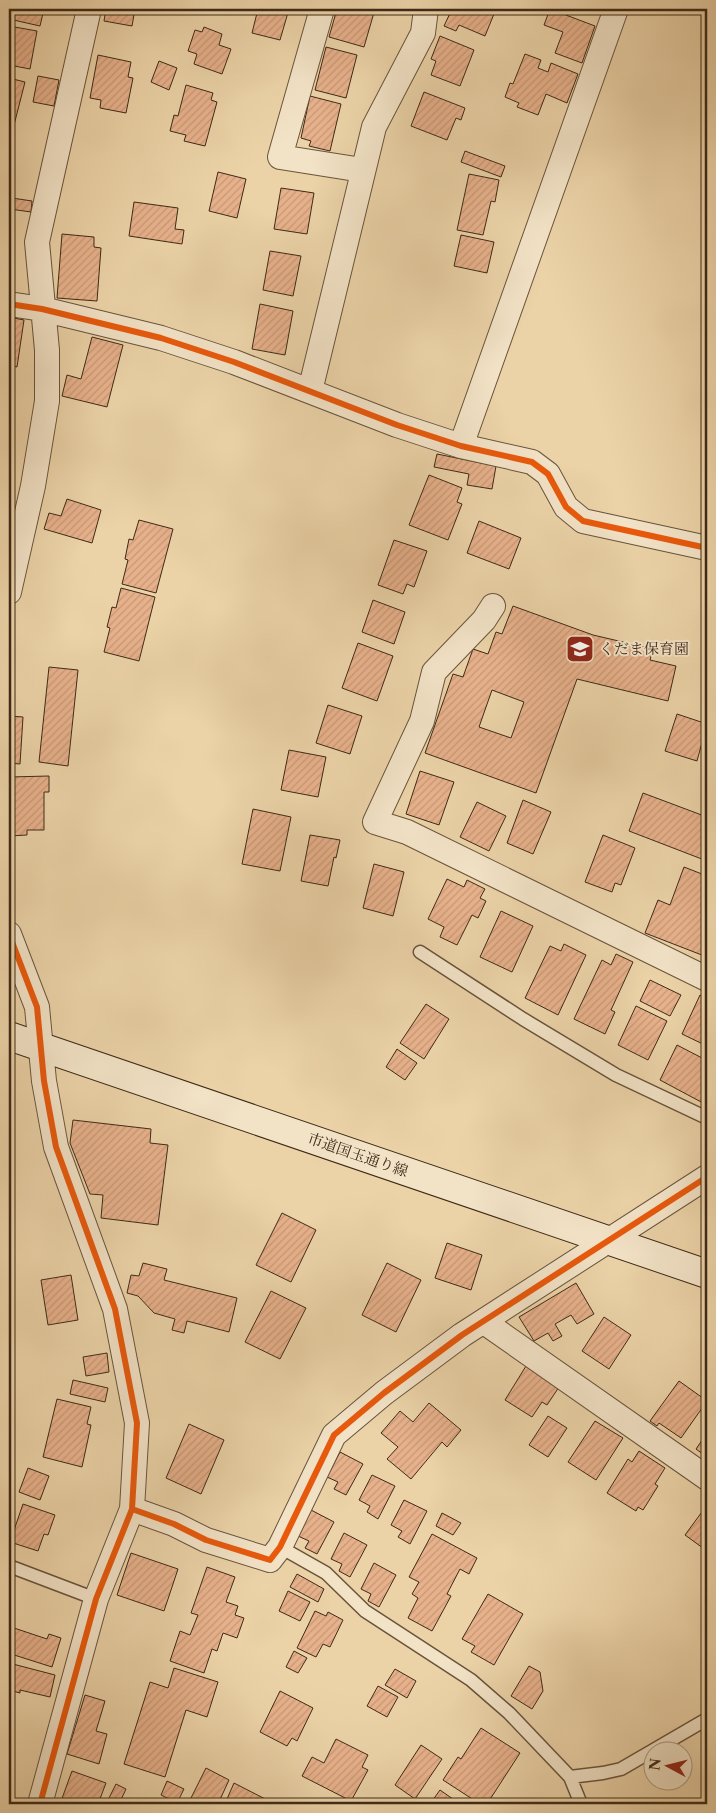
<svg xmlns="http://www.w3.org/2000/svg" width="716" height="1813" font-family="'Libre Caslon Text','Noto Serif JP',serif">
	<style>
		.building { fill: url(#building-hatch); stroke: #3e2a17; fill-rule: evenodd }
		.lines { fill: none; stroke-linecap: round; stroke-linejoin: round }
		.lane-casing { stroke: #69543b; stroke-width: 15 }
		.street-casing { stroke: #69543b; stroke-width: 26 }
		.secondary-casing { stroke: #3e2a17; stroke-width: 30 }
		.lane { stroke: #f2e2c6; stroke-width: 12 }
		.street { stroke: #f2e2c6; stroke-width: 24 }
		.secondary { stroke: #f2e2c6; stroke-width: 28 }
		.cycleway-casing { stroke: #f2e2c6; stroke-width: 9 }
		.cycleway { stroke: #e8590c; stroke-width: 6 }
		.labels { text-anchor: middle; stroke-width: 4; stroke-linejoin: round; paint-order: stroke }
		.poi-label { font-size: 15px; fill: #3e2a17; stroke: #f2e2c6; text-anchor: start }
		.street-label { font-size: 15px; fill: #3e2a17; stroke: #f2e2c6 }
	</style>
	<defs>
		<pattern id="building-hatch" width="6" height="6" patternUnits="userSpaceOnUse" patternTransform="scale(1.25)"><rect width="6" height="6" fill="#e7b18b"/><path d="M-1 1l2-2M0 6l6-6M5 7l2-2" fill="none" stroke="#c79877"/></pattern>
	</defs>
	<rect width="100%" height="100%" fill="#ebd2a7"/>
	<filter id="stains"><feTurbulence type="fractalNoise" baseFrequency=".004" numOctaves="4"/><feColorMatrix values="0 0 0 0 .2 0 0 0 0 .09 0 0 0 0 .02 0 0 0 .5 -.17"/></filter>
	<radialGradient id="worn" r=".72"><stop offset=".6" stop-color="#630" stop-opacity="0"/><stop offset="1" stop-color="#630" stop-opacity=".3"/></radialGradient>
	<path class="building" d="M10,9H44L40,26L9,19Z
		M106,9H135L132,26L104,21Z
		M258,9H289L280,40L252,33Z
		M337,9H375L364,47L329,37Z
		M452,9L458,11L459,9H496L485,36L459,25L456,31L444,26Z
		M550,9L595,26L582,63L555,53L563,32L544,25Z
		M9,26L37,31L30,69L9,65Z
		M204,27L222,34L219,45L231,49L222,74L194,64L197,54L188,51L195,30L202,32Z
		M440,36L474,50L460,86L431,75L436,61L431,59Z
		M326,47L357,55L346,98L315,90Z
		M525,54L541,60L538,68L548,72L551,63L578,74L567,103L546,94L538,115L517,107L519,103L505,97L510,83L513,84Z
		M98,55L131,62L128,77L133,78L126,113L100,108L101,100L90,98Z
		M159,61L177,68L169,90L151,82Z
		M38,76L59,80L54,106L33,102Z
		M9,78L25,82L13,129L9,128Z
		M186,85L213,93L211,100L217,102L205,146L184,141L186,135L170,131L174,115L178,116Z
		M424,92L465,108L461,120L456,118L447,140L411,126Z
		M310,96L341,104L330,151L309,146L311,141L301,138Z
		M465,151L505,166L501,177L461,162Z
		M218,172L246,179L237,218L209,211Z
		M469,174L499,180L495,202L491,201L483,235L457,230Z
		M281,188L314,193L307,234L274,229Z
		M12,198L32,201L31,212L10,209Z
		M134,202L178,208L175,229L184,230L182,244L129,236Z
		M62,234L94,237V247L101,248L97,301L57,298Z
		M461,235L494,242L487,273L454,266Z
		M270,251L301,256L293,296L263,290Z
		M260,304L293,311L285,355L252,349Z
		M9,317L24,320L17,367L9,365Z
		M92,337L123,345L107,407L62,396L67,375L81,379Z
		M437,454L496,466L492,489L467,485L469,474L434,467Z
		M429,475L462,488L457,502L462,504L448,540L409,525Z
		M67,499L101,510L92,543L44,529L49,513L61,516Z
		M139,520L173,529L156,593L122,584L128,560L125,559L129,539L133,540Z
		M479,521L521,538L509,569L467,553Z
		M394,540L427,551L414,587L407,584L403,594L378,585Z
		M121,588L155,597L139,661L104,652L110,628L107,627L112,607L116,608Z
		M373,600L405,612L394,644L362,632Z
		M513,606L593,635L653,649L650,660L676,666L668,701L577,679L536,793L425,753L453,674L463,677L473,649L488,654L496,632L502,634ZM492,690L524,702L511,738L479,727Z
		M358,643L393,656L377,701L342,688Z
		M49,667L78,670L68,766L39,762Z
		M328,705L362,716L350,754L316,743Z
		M677,714L707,724L697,761L665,751Z
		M9,716L23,717L20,764L9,763Z
		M289,750L326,757L318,797L281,790Z
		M420,771L454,782L439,825L406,814Z
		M49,776V792H44V830H27V835L9,836V777Z
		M643,793L707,817V861L629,831Z
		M523,800L551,812L533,854L507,843Z
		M477,802L506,816L489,851L460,837Z
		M253,809L291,817L280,871L242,864Z
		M310,835L340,840L336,858L334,857L328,886L301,881Z
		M603,835L635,848L621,885L615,883L612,892L585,882Z
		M374,864L404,872L393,916L363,908Z
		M684,867L707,876V957L645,933L658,900L670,905Z
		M447,879L464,887L467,880L485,889L480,898L486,901L478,918L472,915L457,945L440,937L444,927L428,919Z
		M501,911L533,926L512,972L480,957Z
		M564,944L586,955L558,1015L525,998L550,946L561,951Z
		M616,954L633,962L611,1010L615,1012L605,1034L574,1019L602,960L611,965Z
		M650,980L681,995L670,1016L640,1001Z
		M700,995L707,999V1046L682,1034Z
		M426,1004L449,1019L424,1059L400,1043Z
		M636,1006L667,1021L648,1060L618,1045Z
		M677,1045L704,1059L707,1055V1095L703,1103L660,1080Z
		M397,1049L417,1063L405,1080L386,1067Z
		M73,1120L151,1129L150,1143L168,1145L158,1225L101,1218L103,1195L90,1194L70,1143Z
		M282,1213L316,1230L291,1282L256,1265Z
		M447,1243L482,1255L471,1290L435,1278Z
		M143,1263L167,1269L164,1280L237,1298L229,1332L187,1321L184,1333L172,1330L175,1319L154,1313L138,1296L127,1293L131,1275L139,1276Z
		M387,1263L421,1280L396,1332L362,1315Z
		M71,1275L78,1320L48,1325L41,1280Z
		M576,1283L594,1314L577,1324L571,1315L555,1324L562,1336L553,1341L548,1333L534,1341L519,1317Z
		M271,1291L306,1308L280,1359L245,1342Z
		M604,1317L631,1335L609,1369L582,1351Z
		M107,1353L109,1372L86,1376L83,1357Z
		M526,1366L559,1387L547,1405L542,1402L532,1417L505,1400Z
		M73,1380L108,1388L105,1402L70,1394Z
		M679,1381L707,1401L681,1438L659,1423L657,1426L650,1421Z
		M57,1399L91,1407L87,1424L91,1425L82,1467L43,1457Z
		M429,1403L461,1430L447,1447L442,1442L411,1479L387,1459L398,1447L381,1433L400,1411L413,1422Z
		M548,1416L567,1428L548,1457L529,1445Z
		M595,1421L623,1438L596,1480L568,1462Z
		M189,1424L224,1440L201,1494L166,1478Z
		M707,1433V1457L696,1449Z
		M639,1451L665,1468L655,1484L658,1486L643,1510L638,1507L636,1511L607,1493L628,1459L632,1462Z
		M340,1452L363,1464L346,1495L334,1489L338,1482L327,1477Z
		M28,1468L49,1476L40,1500L19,1492Z
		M372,1475L395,1486L378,1519L367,1512L370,1506L359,1500Z
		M404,1500L427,1511L410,1544L398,1537L402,1531L391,1525Z
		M23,1504L55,1515L48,1535L44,1534L38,1551L10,1542Z
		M707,1505V1551L685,1535Z
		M311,1510L334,1522L317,1554L305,1548L309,1541L298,1536Z
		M442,1513L461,1523L453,1535L436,1526Z
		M344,1533L367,1545L350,1577L339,1571L342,1564L331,1559Z
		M432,1534L477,1558L469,1574L460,1569L447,1594L451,1596L432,1631L408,1618L418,1598L412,1594L419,1582L409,1577Z
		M131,1553L178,1569L164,1611L117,1595Z
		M374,1563L396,1575L379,1607L368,1601L371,1594L361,1589Z
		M207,1567L235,1577L226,1602L238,1606L235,1615L244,1618L237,1638L223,1633L217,1651L212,1649L204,1673L170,1661L180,1631L190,1635L198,1615L191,1613Z
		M297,1574L324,1589L318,1602L290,1587Z
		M288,1591L310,1602L300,1621L279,1611Z
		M488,1594L523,1614L494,1665L471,1652L475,1646L462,1639Z
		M315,1611L326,1616L328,1612L343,1620L330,1647L323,1644L316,1657L297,1648Z
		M14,1628L47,1639L49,1634L61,1638L52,1667L11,1654L15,1644L10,1643Z
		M294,1651L307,1658L298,1673L286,1667Z
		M9,1663L55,1675L50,1697L20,1690V1693L9,1690Z
		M529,1666L540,1672L543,1691L532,1709L511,1696Z
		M174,1668L218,1682L207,1717L186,1710L165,1777L124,1764L150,1682L168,1688Z
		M395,1669L416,1681L407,1698L385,1685Z
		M378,1686L398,1697L387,1717L367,1706Z
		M280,1691L313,1708L297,1741L292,1738L287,1746L260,1732Z
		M85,1695L105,1701L96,1731L107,1734L99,1764L67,1754Z
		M481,1728L520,1753L487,1804H480L443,1780L458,1757L461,1759Z
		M336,1739L368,1755L362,1767L368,1770L351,1801L302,1776L312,1757L324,1763Z
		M421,1745L442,1759L415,1799L395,1785Z
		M206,1768L229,1780L218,1804H188Z
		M72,1771L106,1783L98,1804H60Z
		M167,1781L184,1789L177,1803L161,1795Z
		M234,1783L275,1804H238L227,1799Z
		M116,1784L126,1789L119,1804H106Z
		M440,1790L460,1804H430Z"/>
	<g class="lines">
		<defs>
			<path id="lane" d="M420,952L523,1019L616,1075L707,1118
				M280,1547L326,1573L365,1611L471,1680L509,1713L570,1777L581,1804
				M9,1566L96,1599
				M570,1777L603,1773L621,1769L707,1719"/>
			<path id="street" d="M322,9L280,157L362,170
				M9,304L42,309L161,338L234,362L397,425L461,446L532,462L548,474L566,507L583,521L707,548
				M310,391L374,127L423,33L426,9
				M461,446L616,9
				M9,592L33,486L47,401V350L37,242L89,9
				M493,606L484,620L434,672L422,721L375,822L407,832L707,979
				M9,934L37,1007L44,1081L56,1147L115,1309L137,1423L132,1509L96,1599L40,1804
				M484,1322L707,1478
				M132,1509L174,1524L206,1540L270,1560L280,1547L334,1435L384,1393L462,1335L707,1177"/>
			<path id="secondary" d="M9,1036L707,1274"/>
		</defs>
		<use href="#lane" class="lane-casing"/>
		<use href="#street" class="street-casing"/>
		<use href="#secondary" class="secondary-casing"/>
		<use href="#lane" class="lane"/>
		<use href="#street" class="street"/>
		<use href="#secondary" class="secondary"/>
		<defs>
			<path id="cycleway" d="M9,304L42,309L161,338L234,362L397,425L461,446L532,462L548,474L566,507L583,521L707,548
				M9,934L37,1007L44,1081L56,1147L115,1309L137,1423L132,1509L96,1599L40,1804
				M132,1509L174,1524L206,1540L270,1560L280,1547L334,1435L384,1393L462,1335L707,1177"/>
		</defs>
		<use href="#cycleway" class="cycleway-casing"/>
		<use href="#cycleway" class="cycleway"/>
	</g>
	<defs>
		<symbol id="school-square" viewBox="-11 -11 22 22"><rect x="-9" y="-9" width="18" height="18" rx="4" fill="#8f2418" stroke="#f2e2c6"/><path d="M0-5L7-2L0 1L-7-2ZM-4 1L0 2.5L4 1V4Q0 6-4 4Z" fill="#fff"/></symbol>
	</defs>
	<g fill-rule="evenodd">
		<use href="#school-square" x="564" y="633" width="32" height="32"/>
	</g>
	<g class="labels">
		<g class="poi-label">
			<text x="599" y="654">くだま保育園</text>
		</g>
		<g class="street-label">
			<text transform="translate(358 1155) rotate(19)" y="5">市道国玉通り線</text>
		</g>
	</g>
	<rect width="716" height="1813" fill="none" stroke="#ebd2a7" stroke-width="30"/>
	<rect x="10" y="10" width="696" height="1793" fill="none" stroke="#3e2a17" stroke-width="2.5"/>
	<rect x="15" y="15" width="686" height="1783" fill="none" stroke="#3e2a17"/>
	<g transform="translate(668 1766) rotate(277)"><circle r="24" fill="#f2e2c6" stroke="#aa9880"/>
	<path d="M0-4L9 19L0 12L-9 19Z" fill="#8f2418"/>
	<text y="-8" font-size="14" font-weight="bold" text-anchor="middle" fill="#3e2a17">N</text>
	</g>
	<rect width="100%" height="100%" filter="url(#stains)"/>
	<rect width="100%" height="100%" fill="url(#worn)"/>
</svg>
